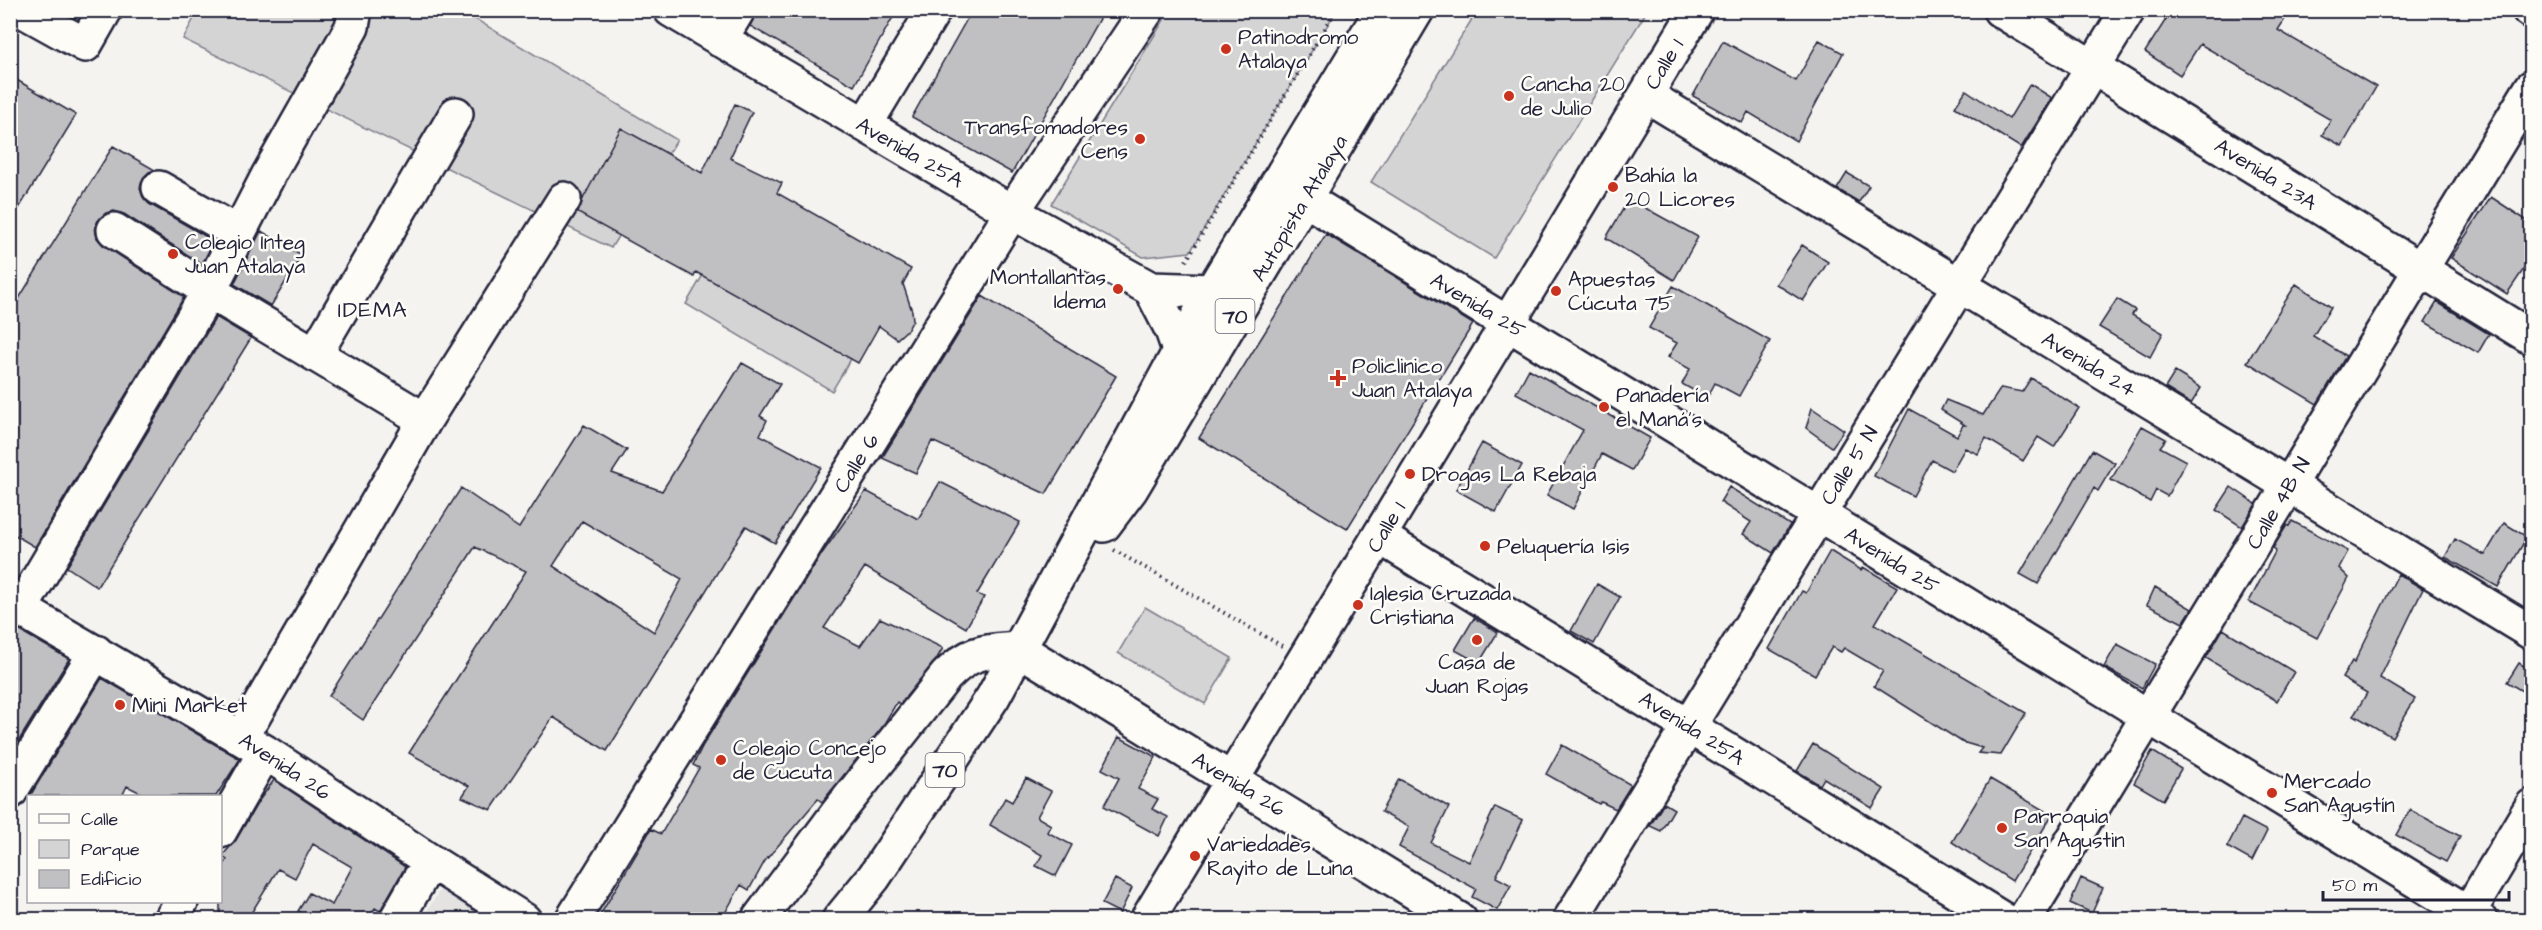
<svg xmlns="http://www.w3.org/2000/svg" width="2542" height="930" font-family="'Architects Daughter',sans-serif">
	<style>
		.built { fill: #e4e3e2 }
		.green { fill: #d5d4d5; stroke: #7c7b88; stroke-width: 1.5 }
		.building { fill: #c0bfc2; stroke: #22223b; stroke-width: 1.5; fill-rule: evenodd }
		.lines { fill: none; stroke-linecap: round; stroke-linejoin: round }
		.minor-casing { stroke: #22223b; stroke-width: 38 }
		.major-casing { stroke: #22223b; stroke-width: 38 }
		.path { stroke: #22223b; stroke-width: 4; stroke-dasharray: 1.5 4.5; stroke-linecap: butt }
		.minor { stroke: #fdfcf7; stroke-width: 33 }
		.major { stroke: #fdfcf7; stroke-width: 33 }
		.poi-dot { fill: #c8321e; stroke: #fdfcf7; stroke-width: 2 }
		.labels { text-anchor: middle; stroke-width: 5; stroke-linejoin: round; paint-order: stroke }
		.shield { fill: #fdfcf7; stroke: #646373; stroke-width: 1.5 }
		.shield-label { font-size: 20px; font-weight: bold; fill: #22223b }
		.poi-label { font-size: 21px; fill: #22223b; stroke: #fdfcf7; text-anchor: start }
		.street-label { font-size: 21px; fill: #22223b; stroke: #fdfcf7 }
		.neighbourhood-label { font-size: 22px; letter-spacing: 1.5px; fill: #22223b; stroke: #fdfcf7 }
	</style>
	<rect width="100%" height="100%" fill="#f4f3ef"/>
	<filter id="ink" filterUnits="userSpaceOnUse"><feTurbulence type="fractalNoise" baseFrequency=".0167" numOctaves="2"/><feDisplacementMap in="SourceGraphic" scale="12" xChannelSelector="R" yChannelSelector="G"/><feConvolveMatrix kernelMatrix="1 2 1 2 8 2 1 2 1" color-interpolation-filters="sRGB"/></filter>
	<g filter="url(#ink)">
		<path class="built" d="M446,880L512,920H421Z"/>
		<path class="green" d="M1170,10L1336,11L1190,252L1143,257L1051,204Z
			M198,11H462L677,140L611,248L183,39Z
			M1477,11H1647L1494,258L1371,182Z
			M750,194L898,280L832,391L686,304Z
			M1145,607L1232,658L1205,704L1118,653Z"/>
		<path class="building" d="M757,10H897L854,86L750,26Z
			M972,10H1104L1012,173L912,117Z
			M2172,10H2271L2285,19L2278,30L2376,87L2342,146L2322,135L2331,120L2200,44L2180,75L2145,52Z
			M1819,40L1843,53L1796,141L1748,112L1742,123L1693,96L1723,41L1796,81Z
			M10,76L76,115L10,223Z
			M2030,84L2052,98L2021,148L1955,107L1966,90L2009,119Z
			M735,104L752,112L730,158L782,183L777,193L911,269L903,284L912,311L913,320L908,329L897,339L879,326L858,363L696,272L694,277L578,213L583,199L621,128L702,173Z
			M113,146L155,170L149,172L143,178L140,188L143,197L149,204L214,241L202,264L124,214L114,211L106,213L98,220L95,229L97,238L103,245L184,297L35,547L10,532V313Z
			M1847,173L1869,186L1859,202L1837,189Z
			M2491,197L2532,224V257L2507,294L2451,258Z
			M1629,199L1698,237L1674,280L1606,238Z
			M261,231L302,255L271,306L234,284Z
			M1326,234L1473,324L1347,529L1199,438Z
			M1802,245L1828,262L1803,301L1776,284Z
			M2296,284L2331,307L2313,336L2346,356L2317,404L2247,362Z
			M1673,286L1770,341L1739,396L1715,383L1707,398L1682,384L1690,369L1668,357L1677,343L1649,328Z
			M982,296L1116,376L1046,494L932,441L916,473L882,458Z
			M2117,299L2135,310L2132,315L2163,333L2150,357L2099,327Z
			M2437,302L2489,334L2478,353L2425,322Z
			M216,317L251,338L97,587L67,567Z
			M742,363L780,384L760,416L767,420L760,435L821,467L775,543L746,526L607,751L553,717L491,810L462,797L469,786L409,753L526,571L475,547L363,720L329,696L461,488L519,528L584,425L627,450L612,473L662,491ZM582,521L682,579L654,632L553,566Z
			M1529,369L1650,438L1632,470L1602,454L1573,509L1547,495L1583,430L1516,393Z
			M2175,372L2201,388L2191,404L2165,388Z
			M2031,378L2079,408L2054,447L2038,437L2023,461L1986,438L1978,454L1965,448L1952,471L1932,460L1913,496L1874,476L1909,409L1957,436L1963,425H1965L1941,410L1946,400L1983,415L2001,388L2022,392Z
			M1812,408L1844,430L1832,447L1806,428Z
			M2142,426L2166,439L2160,447L2186,461L2167,496L2156,490L2150,502L2111,480Z
			M1482,443L1522,465L1496,512L1456,490Z
			M2092,450L2115,463L2098,491L2094,488L2038,584L2020,574Z
			M940,482L1020,522L977,594L984,597L966,628L865,567L824,628L860,646L880,618L943,648L936,660L900,704L897,702L881,729L822,802L818,799L765,861L749,890L741,885L721,920H597L651,829L661,834L699,768L693,765L703,745L821,555L866,491L918,519Z
			M1729,487L1790,525L1773,553L1743,534L1751,522L1720,502Z
			M2231,487L2256,504L2242,527L2216,510Z
			M2292,521L2348,551L2339,568L2349,578L2317,638L2249,602L2276,550L2273,548L2287,525L2289,526Z
			M2504,523L2527,537L2498,587L2445,557L2455,539L2485,555Z
			M1830,551L1861,570L1863,567L1897,587L1875,624L2026,713L2001,755L1978,753L1982,748L1962,742L1874,686L1883,671L1844,648L1841,652L1832,647L1815,675L1769,649L1802,591L1806,593Z
			M2398,574L2423,589L2380,678L2415,699L2392,737L2354,715L2367,693L2342,678L2352,661L2354,663Z
			M1597,584L1620,597L1594,644L1571,631Z
			M2155,587L2192,609L2183,623L2147,605Z
			M1474,618L1498,632L1479,663L1455,650Z
			M10,625L69,659L10,755Z
			M2223,629L2294,672L2277,701L2206,658Z
			M2117,644L2155,664L2142,688L2104,667Z
			M2519,663L2532,671V697L2507,682Z
			M102,678L240,759L216,796H147L127,786L122,796H30Z
			M1119,737L1156,757L1138,789L1158,799L1152,809L1168,817L1159,836L1104,806L1119,778L1102,769Z
			M1813,744L1884,789L1872,808L1824,778L1820,785L1797,771Z
			M1562,745L1631,785L1616,809L1601,802L1599,804L1546,774Z
			M2152,751L2181,769L2163,800L2134,783Z
			M1026,778L1051,791L1037,817L1051,825L1047,832L1072,845L1056,876L1036,866L1042,855L990,825L1005,798L1012,802Z
			M1399,779L1449,807L1431,843L1469,862L1495,807L1523,820L1496,877L1511,885L1497,910L1472,897L1476,889L1399,847L1409,827L1381,812Z
			M1990,779L2052,815L2012,881L1952,842Z
			M274,780L405,867L380,911L375,908L368,920H313L298,911L309,893L332,905L352,867L313,844L295,878L278,869L247,920H220V871L227,860L222,856L236,840L258,802Z
			M1664,803L1674,809L1661,831L1650,826Z
			M2410,810L2460,836L2446,862L2396,835Z
			M2242,818L2267,831L2252,861L2227,847Z
			M2081,878L2103,888L2092,913L2070,903Z
			M1115,879L1132,888L1120,913L1102,904Z"/>
		<g class="lines">
			<defs>
				<path id="minor" d="M22,10L85,45L105,10
					M671,10L1012,212L1151,289L1212,291
					M2000,10L2532,338
					M2529,10L2532,12
					M720,40L738,10
					M1646,95L2532,633
					M865,125L934,10
					M159,188L238,233
					M1305,199L2480,920
					M114,230L209,291L425,420
					M1151,289L1172,330L1180,353
					M315,354L456,114
					M1380,537L2004,920
					M10,603L265,752L430,861L524,920
					M21,608L209,291L269,174L352,27L355,10
					M252,719L425,420L564,199
					M10,792L96,652
					M220,831L265,752
					M171,920L181,902
					M396,920L430,861
					M572,920L1012,212L1147,10
					M758,920L836,815L946,676C972,650 983,652 1019,649L1460,920
					M1147,920L1697,10
					M1570,920L2128,10
					M2024,920L2532,87
					M2464,920L2532,806"/>
				<path id="major" d="M1104,525L1131,489L1417,10
					M839,920L874,877L993,697L1212,291L1382,10"/>
			</defs>
			<use href="#minor" class="minor-casing"/>
			<use href="#major" class="major-casing"/>
			<path class="path" d="M1186,261L1336,10
				M1114,550L1282,646"/>
			<use href="#minor" class="minor"/>
			<use href="#major" class="major"/>
		</g>
	</g>
	<g class="poi-dot">
		<circle cx="1226" cy="49" r="6"/>
		<circle cx="1509" cy="96" r="6"/>
		<circle cx="1140" cy="139" r="6"/>
		<circle cx="1613" cy="187" r="6"/>
		<circle cx="173" cy="254" r="6"/>
		<circle cx="1118" cy="289" r="6"/>
		<circle cx="1556" cy="291" r="6"/>
		<path d="M1335 369h6v6h6v6h-6v6h-6v-6h-6v-6h6z"/>
		<circle cx="1604" cy="407" r="6"/>
		<circle cx="1410" cy="474" r="6"/>
		<circle cx="1485" cy="546" r="6"/>
		<circle cx="1358" cy="605" r="6"/>
		<circle cx="1477" cy="640" r="6"/>
		<circle cx="120" cy="705" r="6"/>
		<circle cx="721" cy="760" r="6"/>
		<circle cx="2272" cy="793" r="6"/>
		<circle cx="2002" cy="828" r="6"/>
		<circle cx="1195" cy="856" r="6"/>
	</g>
	<g class="labels">
		<g class="shield">
			<rect x="1215.5" y="299" width="39" height="34" rx="4.5"/>
			<rect x="925.5" y="753" width="39" height="34" rx="4.5"/>
		</g>
		<g class="shield-label">
			<text x="1235" y="323">70</text>
			<text x="945" y="777">70</text>
		</g>
		<g class="poi-label">
			<text x="1238" y="44">Patinodromo<tspan x="1238" dy="24">Atalaya</tspan></text>
			<text x="1521" y="91">Cancha 20<tspan x="1521" dy="24">de Julio</tspan></text>
			<text x="1128" y="134" text-anchor="end">Transfomadores<tspan x="1128" dy="24">Cens</tspan></text>
			<text x="1625" y="182">Bahía la<tspan x="1625" dy="24">20 Licores</tspan></text>
			<text x="185" y="249">Colegio Integ<tspan x="185" dy="24">Juan Atalaya</tspan></text>
			<text x="1106" y="284" text-anchor="end">Montallantas<tspan x="1106" dy="24">Idema</tspan></text>
			<text x="1568" y="286">Apuestas<tspan x="1568" dy="24">Cúcuta 75</tspan></text>
			<text x="1352" y="373">Policlinico<tspan x="1352" dy="24">Juan Atalaya</tspan></text>
			<text x="1616" y="402">Panadería<tspan x="1616" dy="24">el Maná's</tspan></text>
			<text x="1422" y="481">Drogas La Rebaja</text>
			<text x="1497" y="553">Peluquería Isis</text>
			<text x="1370" y="600">Iglesia Cruzada<tspan x="1370" dy="24">Cristiana</tspan></text>
			<text x="1477" y="669" text-anchor="middle">Casa de<tspan x="1477" dy="24">Juan Rojas</tspan></text>
			<text x="132" y="712">Mini Market</text>
			<text x="733" y="755">Colegio Concejo<tspan x="733" dy="24">de Cucuta</tspan></text>
			<text x="2284" y="788">Mercado<tspan x="2284" dy="24">San Agustín</tspan></text>
			<text x="2014" y="823">Parroquia<tspan x="2014" dy="24">San Agustin</tspan></text>
			<text x="1207" y="851">Variedades<tspan x="1207" dy="24">Rayito de Luna</tspan></text>
		</g>
		<g class="street-label">
			<text transform="translate(1664 64) rotate(-59)" y="7">Calle 1</text>
			<text transform="translate(910 152) rotate(30)" y="7">Avenida 25A</text>
			<text transform="translate(2266 174) rotate(32)" y="7">Avenida 23A</text>
			<text transform="translate(1299 208) rotate(-59)" y="7">Autopista Atalaya</text>
			<text transform="translate(1478 305) rotate(31)" y="7">Avenida 25</text>
			<text transform="translate(2089 364) rotate(31)" y="7">Avenida 24</text>
			<text transform="translate(856 463) rotate(-58)" y="7">Calle 6</text>
			<text transform="translate(1849 465) rotate(-58)" y="7">Calle 5 N</text>
			<text transform="translate(2278 503) rotate(-59)" y="7">Calle 4B N</text>
			<text transform="translate(1386 527) rotate(-59)" y="7">Calle 1</text>
			<text transform="translate(1892 560) rotate(32)" y="7">Avenida 25</text>
			<text transform="translate(1692 728) rotate(32)" y="7">Avenida 25A</text>
			<text transform="translate(285 766) rotate(33)" y="7">Avenida 26</text>
			<text transform="translate(1239 784) rotate(31)" y="7">Avenida 26</text>
		</g>
		<g class="neighbourhood-label">
			<text x="373" y="317">IDEMA</text>
		</g>
	</g>
	<rect width="2542" height="930" fill="none" stroke="#fdfcf7" stroke-width="36"/>
	<rect x="18" y="18" width="2506" height="894" fill="none" stroke="#22223b" stroke-width="2" filter="url(#ink)"/>
	<rect x="27" y="795" width="195" height="108" fill="#fdfcf7" stroke="#a5a5ac" stroke-width="1.5"/>
	<rect x="39" y="814" width="30" height="9" fill="#fdfcf7" stroke="#a5a5ac" stroke-width="1.5"/>
	<text x="81" y="825" font-size="18" fill="#22223b">Calle</text>
	<rect x="39" y="840" width="30" height="18" fill="#d5d4d5" stroke="#a5a5ac" stroke-width="1.5"/>
	<text x="81" y="855" font-size="18" fill="#22223b">Parque</text>
	<rect x="39" y="870" width="30" height="18" fill="#c0bfc2" stroke="#a5a5ac" stroke-width="1.5"/>
	<text x="81" y="885" font-size="18" fill="#22223b">Edificio</text>
	<path d="M2323 891v9h186v-9" fill="none" stroke="#22223b" stroke-width="3"/>
	<text x="2332" y="891" font-size="18" fill="#22223b" stroke="#fdfcf7" stroke-width="4.5" paint-order="stroke">50 m</text>
</svg>
